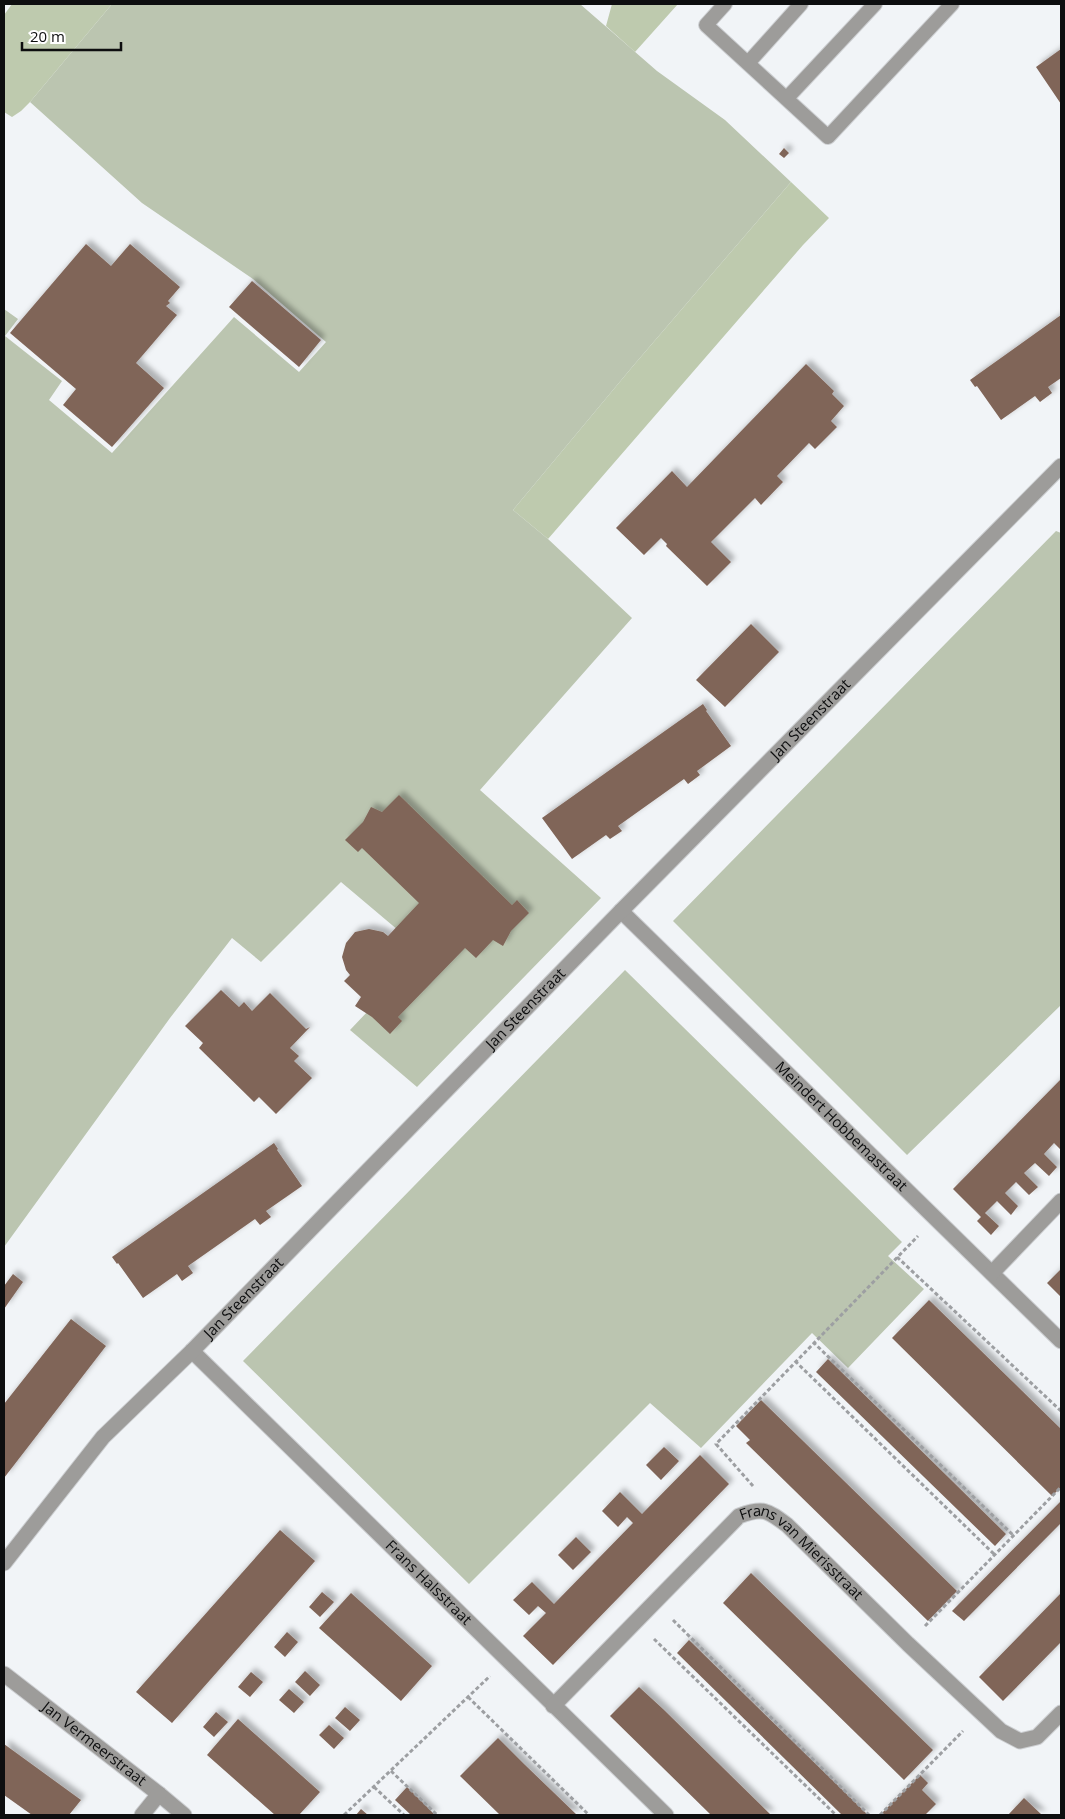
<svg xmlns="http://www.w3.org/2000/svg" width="1065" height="1819" font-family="'Open Sans',sans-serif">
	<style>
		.green { fill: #bbc5b0 }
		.forest { fill: #becaae }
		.building { fill: #806558; filter: url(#shadow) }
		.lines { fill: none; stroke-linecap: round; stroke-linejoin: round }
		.lane-casing { stroke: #cdcfd2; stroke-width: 16 }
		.street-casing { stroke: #cdcfd2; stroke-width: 17 }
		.path { stroke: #9d9fa2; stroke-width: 3; stroke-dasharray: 4 2.5; stroke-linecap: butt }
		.lane { stroke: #9d9c9a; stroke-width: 14 }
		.street { stroke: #9d9c9a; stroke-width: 15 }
		.labels { text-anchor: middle; stroke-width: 4; stroke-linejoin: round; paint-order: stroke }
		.street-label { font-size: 15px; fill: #0d0e0f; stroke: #fff }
	</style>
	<defs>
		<filter id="shadow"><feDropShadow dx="4.5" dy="-4.5" stdDeviation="2.5" flood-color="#0004"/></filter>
	</defs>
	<rect width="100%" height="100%" fill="#f1f4f7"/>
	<path class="green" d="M112,4H580L657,71L725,120L791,182L633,366L513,510L548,539L632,618L480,790L601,898L417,1087L350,1030L424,952L341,882L261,962L232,938L170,1018L4,1247V309L18,319L5,336L62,381L49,400L112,453L234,317L299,372L326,342L253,279L142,203L30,102Z
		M1056,531L1061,533V1005L907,1155L673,921Z
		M625,970L902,1242L888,1256L924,1289L848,1368L812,1333L701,1448L650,1403L469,1584L243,1361Z"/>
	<path class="forest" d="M12,4H112L30,102L21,111L12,117L4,112V15Z
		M612,4H678L635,52L606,26Z
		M791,182L829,218L803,245L548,539L513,510L633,366Z"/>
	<path class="building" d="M1061,49V104L1036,67Z
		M784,148L789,153L784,158L779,154Z
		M86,244L111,266L130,244L180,287L168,301L170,303L166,306L177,315L136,363L164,388L112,447L63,405L76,389L10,333Z
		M252,281L321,340L299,367L229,307Z
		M1061,315V378L1048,387L1052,393L1040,402L1035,396L1001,420L977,386L975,387L970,380Z
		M806,364L834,391L832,394L844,406L831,421L837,427L815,449L809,443L777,476L783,482L761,505L755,498L711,542L731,562L707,586L666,546L667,544L661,538L644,555L616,528L672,471L687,487Z
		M751,624L779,652L725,707L696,680Z
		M703,704L707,710L706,711L731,746L697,771L700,775L688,784L684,779L618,826L622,831L610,839L606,835L572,859L542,818Z
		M399,795L512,905L517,900L529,913L511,931L503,946L493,940L476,958L465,948L398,1017L402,1021L390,1034L372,1017L355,1006L361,997L344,981L350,975L346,970L342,957L346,943L355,932L369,929L383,932L388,936L419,903L362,848L358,852L345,840L363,822L371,807L382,812Z
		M221,990L239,1007L244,1002L252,1011L270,993L306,1029L310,1027L290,1048L299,1056L294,1061L312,1078L276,1114L259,1097L254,1102L199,1048L203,1043L185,1026Z
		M1061,1079V1150L1054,1143L1044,1154L1057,1167L1049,1176L1035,1163L1024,1173L1038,1187L1029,1195L1016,1182L1005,1193L1018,1206L1011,1215L997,1201L985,1213L999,1226L991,1235L977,1221L981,1217L953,1189Z
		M274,1143L278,1149L277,1150L302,1186L266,1211L271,1217L260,1225L255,1219L188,1266L193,1273L182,1281L177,1274L143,1298L118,1263L117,1264L112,1257Z
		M1061,1269V1297L1047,1283Z
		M13,1274L23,1282L4,1309V1286Z
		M929,1300L1061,1429V1487L1052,1496L892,1338Z
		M71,1319L106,1346L4,1478V1404Z
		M828,1359L1006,1534L995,1546L816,1372Z
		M761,1400L957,1591L928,1621L746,1443L750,1440L736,1426Z
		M664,1447L679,1461L661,1480L646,1465Z
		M700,1455L729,1484L553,1665L523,1636L546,1613L538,1606L529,1615L513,1600L532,1582L554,1604L633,1523L627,1517L618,1527L602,1511L620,1492L642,1514Z
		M1061,1501V1523L964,1621L952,1611Z
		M280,1530L315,1561L172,1723L136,1692Z
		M576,1537L591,1552L573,1570L558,1555Z
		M751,1573L933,1750L904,1780L723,1603Z
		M322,1592L334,1602L320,1617L309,1607Z
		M351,1593L432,1666L401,1701L319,1628Z
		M1061,1593V1642L1003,1701L979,1677Z
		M287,1632L298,1642L285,1657L274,1647Z
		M689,1640L745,1695L868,1815H842L677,1653Z
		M305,1671L320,1685L310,1696L295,1682Z
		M251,1672L263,1682L250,1697L238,1687Z
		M639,1687L663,1709L771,1815H711L610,1716Z
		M289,1689L304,1702L294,1713L279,1700Z
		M345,1707L360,1720L350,1731L335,1718Z
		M216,1712L228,1722L214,1737L203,1727Z
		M238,1719L320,1792L299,1815H275L207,1755Z
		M329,1725L344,1738L334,1749L319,1735Z
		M498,1738L524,1764L577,1815H500L460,1776Z
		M4,1744L81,1800L69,1815H32L4,1795Z
		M920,1775L928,1783L922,1790L936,1804L925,1815H880Z
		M407,1787L435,1815H411L395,1800Z
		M1024,1798L1042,1815H1008Z
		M361,1809L368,1815H356Z"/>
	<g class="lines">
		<defs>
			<path id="lane" d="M725,4L706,25L828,137L952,4
				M748,63L801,4
				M787,98L875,4"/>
			<g id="street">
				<path id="s1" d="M621,911L1061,1341"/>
				<path d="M992,1273L1061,1201"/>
				<path id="s2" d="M192,1351L666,1815"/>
				<path id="s3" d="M4,1563L103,1437L192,1351L621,911L1061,466"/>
				<path id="s4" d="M4,1674L159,1794L184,1815"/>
				<path id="s5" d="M553,1706L739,1516C763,1507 767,1510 787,1525L908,1644L1001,1731L1020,1741L1037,1737L1061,1713"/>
				<path d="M142,1815L159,1794"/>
			</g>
		</defs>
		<use href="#lane" class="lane-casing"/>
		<use href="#street" class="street-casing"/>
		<path class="path" d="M897,1257L1061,1411
			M813,1342L1014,1536
			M795,1361L995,1555
			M753,1486L716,1444L918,1236
			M673,1620L869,1815
			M925,1626L1061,1487
			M654,1639L836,1815
			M468,1697L589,1815
			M391,1771L437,1815
			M374,1787L404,1815
			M344,1815L490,1676
			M880,1815L963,1731"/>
		<use href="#lane" class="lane"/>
		<use href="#street" class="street"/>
	</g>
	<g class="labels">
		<g class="street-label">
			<text dy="5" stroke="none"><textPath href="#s3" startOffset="1168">Jan Steenstraat</textPath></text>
			<text dy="5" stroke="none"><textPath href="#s3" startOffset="762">Jan Steenstraat</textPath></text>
			<text dy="5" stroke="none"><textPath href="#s1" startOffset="308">Meindert Hobbemastraat</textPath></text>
			<text dy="5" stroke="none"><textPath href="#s3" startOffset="358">Jan Steenstraat</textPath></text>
			<text dy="5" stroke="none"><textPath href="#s5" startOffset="344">Frans van Mierisstraat</textPath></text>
			<text dy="5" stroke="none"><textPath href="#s2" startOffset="331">Frans Halsstraat</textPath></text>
			<text dy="5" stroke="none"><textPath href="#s4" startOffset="114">Jan Vermeerstraat</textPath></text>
		</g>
	</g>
	<rect width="1065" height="1819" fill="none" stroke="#0d0e0f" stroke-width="10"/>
	<path d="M22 42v8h99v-8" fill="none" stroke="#0d0e0f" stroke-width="2.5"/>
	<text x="30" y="42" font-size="15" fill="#0d0e0f" stroke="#ffffff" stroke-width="4" paint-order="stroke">20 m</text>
</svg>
